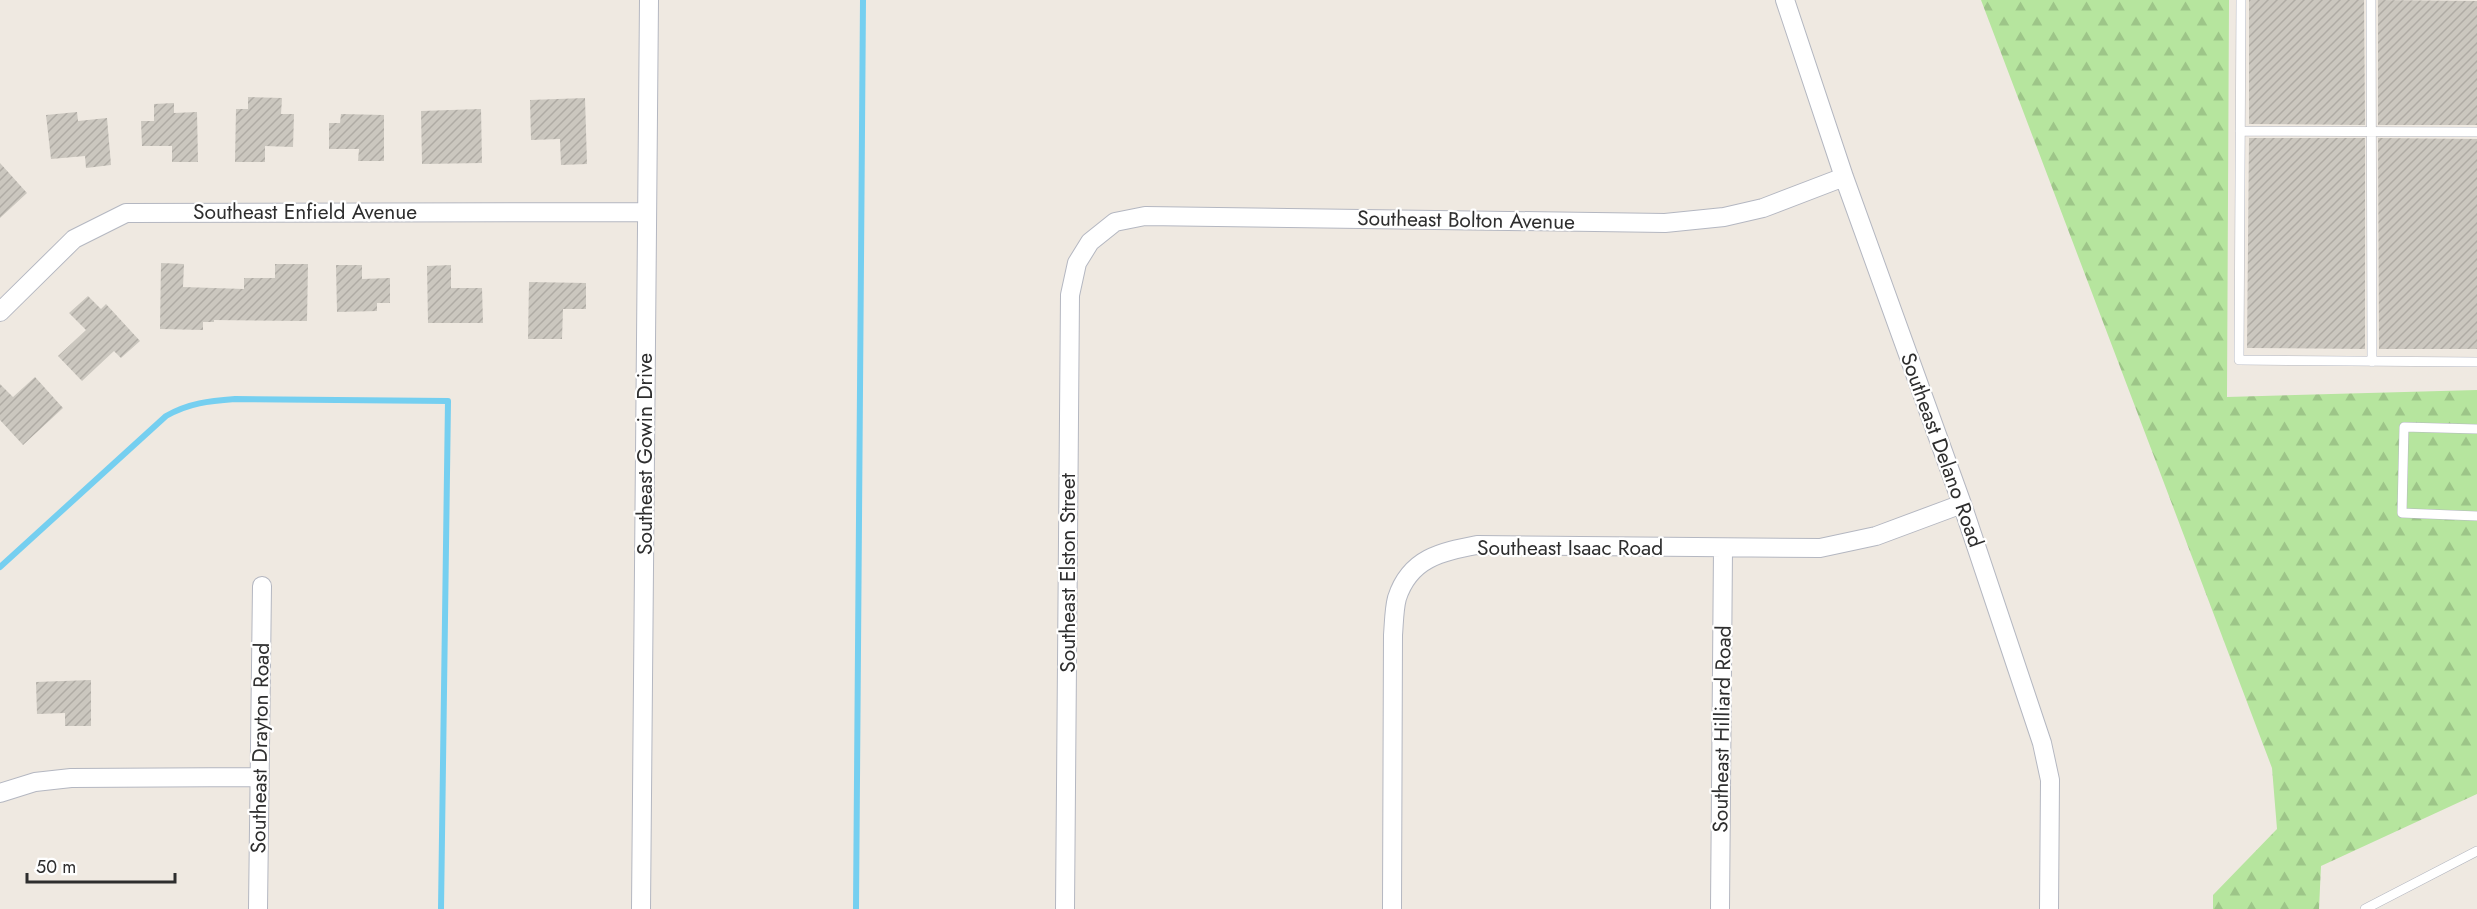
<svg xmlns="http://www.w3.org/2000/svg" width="2477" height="909" font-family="Jost,sans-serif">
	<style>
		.forest { fill: url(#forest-firs) }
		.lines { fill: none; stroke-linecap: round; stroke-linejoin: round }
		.stream { stroke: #75cff0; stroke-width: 6 }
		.building { fill: url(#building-hatch) }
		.lane-casing { stroke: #b4b7c1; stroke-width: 10 }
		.street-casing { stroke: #b4b7c1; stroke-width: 20 }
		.lane { stroke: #fff; stroke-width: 9 }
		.street { stroke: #fff; stroke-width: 18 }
		.labels { text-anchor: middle; stroke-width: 4.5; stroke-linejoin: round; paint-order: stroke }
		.street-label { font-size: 21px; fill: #2e2e2e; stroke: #fff }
	</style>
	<defs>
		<pattern id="forest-firs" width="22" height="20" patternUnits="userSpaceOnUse" patternTransform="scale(1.5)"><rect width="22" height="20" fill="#b6e59e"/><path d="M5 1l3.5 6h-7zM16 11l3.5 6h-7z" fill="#9dc588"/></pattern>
		<pattern id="building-hatch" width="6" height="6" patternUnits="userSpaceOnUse" patternTransform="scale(1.5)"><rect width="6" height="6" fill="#cbc7bf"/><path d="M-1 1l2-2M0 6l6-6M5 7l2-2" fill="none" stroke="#afaba4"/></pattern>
	</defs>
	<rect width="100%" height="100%" fill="#efe9e1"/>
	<path class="forest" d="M1981,0H2229L2227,397L2477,390V794L2321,866L2319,909H2213V895L2277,829L2272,768Z"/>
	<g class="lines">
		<path class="stream" d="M0,567L166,416C189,403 209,401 235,399L448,401L441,909
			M856,909L863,0"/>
	</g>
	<path class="building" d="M2249,0H2364L2365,125L2249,124Z
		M2378,0L2477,1V125H2378Z
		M248,97L282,98L281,114H294L293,147L265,146V162H235L236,109H248Z
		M585,98L587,164L561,165L560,139L531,140L530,100Z
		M174,103V113L197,112L198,162H172V146H142L141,121H154V104Z
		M481,109L482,163L422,164L421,111Z
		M77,112L78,121L107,118L111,165L86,168L85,156L51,159L46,115Z
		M341,114L384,115V161H358L359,149H329V123H340Z
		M2249,138H2365V349L2247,348Z
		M2378,138L2477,139V349H2379Z
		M0,163L27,193L0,218Z
		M161,263L184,264L183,287L244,289V278H275V264H308L307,321L214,320V322H203V330L160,329Z
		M336,265H362V279L390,278V303H377V311L337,312Z
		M451,265V288H482L483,323H428L427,266Z
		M529,282L586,283V309H563L562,339H528Z
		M88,296L101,309L106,304L140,341L121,358L114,351L82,381L58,356L86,330L69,313Z
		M35,377L63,408L23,445L0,420V384L13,397Z
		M91,680V726H65V713L37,714L36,682Z"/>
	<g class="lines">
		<defs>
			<path id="lane" d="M2241,0L2239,360L2477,362
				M2371,0L2372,362
				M2240,131L2477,132
				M2477,429L2404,427L2402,513L2477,516
				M2365,909L2477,851"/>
			<path id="street" d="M1785,0L1844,177L1962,504L2042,743L2050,780L2049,909
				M0,312L74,239L126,213L647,212
				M0,793L35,782L71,778L259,777
				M258,909L262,586
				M641,909L649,0
				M1065,909L1070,295L1077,263L1090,242L1115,222L1145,216L1665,223L1724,217L1763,208L1844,177
				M1392,909L1393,635C1394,623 1394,609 1397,598C1410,558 1441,552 1477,545L1820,548L1876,536L1962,504
				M1720,909L1723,549"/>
		</defs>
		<use href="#lane" class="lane-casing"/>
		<use href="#street" class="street-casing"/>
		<use href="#lane" class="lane"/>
		<use href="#street" class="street"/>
	</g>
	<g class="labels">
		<g class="street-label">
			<text x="305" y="219">Southeast Enfield Avenue</text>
			<text transform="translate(1466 220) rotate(1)" y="7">Southeast Bolton Avenue</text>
			<text transform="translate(1942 450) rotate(70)" y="7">Southeast Delano Road</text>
			<text transform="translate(645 454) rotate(-90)" y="7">Southeast Gowin Drive</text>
			<text x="1570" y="555">Southeast Isaac Road</text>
			<text transform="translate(1068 573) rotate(-90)" y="7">Southeast Elston Street</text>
			<text transform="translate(1722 729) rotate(-89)" y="7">Southeast Hilliard Road</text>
			<text transform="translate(260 748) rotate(-89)" y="7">Southeast Drayton Road</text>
		</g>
	</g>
	<path d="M27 873v9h148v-9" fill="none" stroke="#2e2e2e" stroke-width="3"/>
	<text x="36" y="873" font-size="18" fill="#2e2e2e" stroke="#ffffff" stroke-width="4.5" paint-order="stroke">50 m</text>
</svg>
